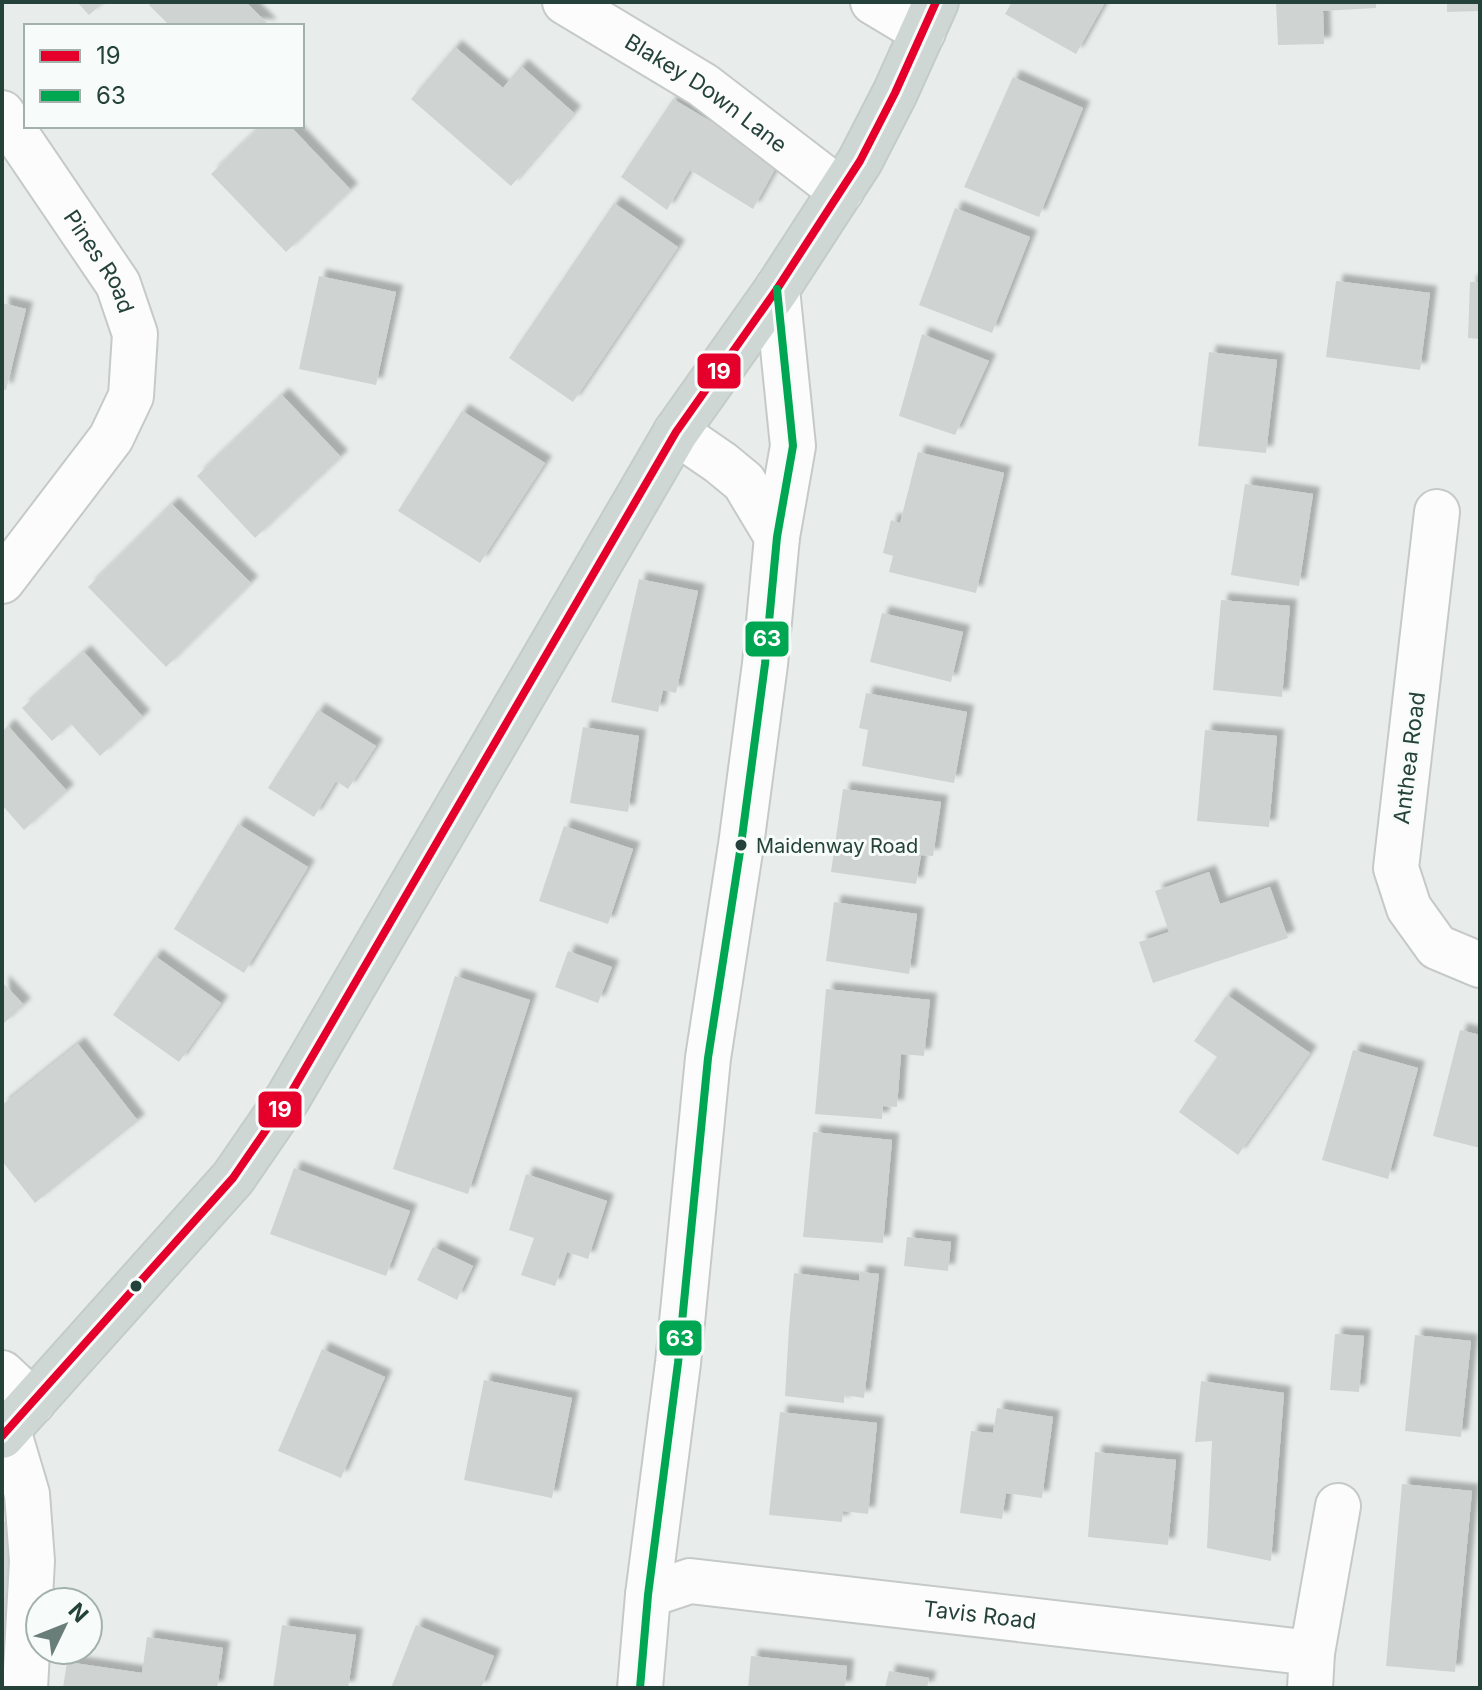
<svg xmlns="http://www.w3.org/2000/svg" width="1482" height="1690" font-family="Inter,sans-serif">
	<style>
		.building { fill: #cfd4d2; filter: url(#shadow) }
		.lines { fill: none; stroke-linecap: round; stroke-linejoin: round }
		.minor-casing { stroke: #c5cac8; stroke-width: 48 }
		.major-casing { stroke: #c3ccc9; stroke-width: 48 }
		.minor { stroke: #fcfcfc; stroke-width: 44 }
		.major { stroke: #cfd7d5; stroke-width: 44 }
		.bus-1-casing { stroke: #f7fbf9; stroke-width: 14 }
		.bus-2-casing { stroke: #f7fbf9; stroke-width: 14 }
		.bus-1 { stroke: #e4002b; stroke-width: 8 }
		.bus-2 { stroke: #00a651; stroke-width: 8 }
		.bus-dot { fill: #24423a; stroke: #f7fbf9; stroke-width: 3 }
		.labels { text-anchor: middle; stroke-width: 6; stroke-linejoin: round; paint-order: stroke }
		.bus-label { font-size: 20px; fill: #24423a; stroke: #f7fbf9; text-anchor: start }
		.street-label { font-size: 22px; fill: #24423a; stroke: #f7fbf9 }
		.line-badge { stroke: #f7fbf9; stroke-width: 3 }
		.badge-label { font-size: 22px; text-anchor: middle; font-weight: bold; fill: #fff }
	</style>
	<defs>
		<filter id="shadow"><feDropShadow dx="7" dy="-7" stdDeviation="2" flood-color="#0004"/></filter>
	</defs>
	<rect width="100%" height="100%" fill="#e8edeb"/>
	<path class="building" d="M77,2H104L89,15Z
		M152,2H246L270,26H170L149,5Z
		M1012,2H1105L1076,54L1005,14Z
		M1276,2H1376V8L1323,11L1324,44L1278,45Z
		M1447,2H1480V11L1447,12Z
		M455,47L503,88L521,66L574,113L511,186L411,99Z
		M1013,77L1083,108L1039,217L964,187Z
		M673,99L779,162L753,209L690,170L667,210L621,177Z
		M261,126H290L351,190L286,252L211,174Z
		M614,203L678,247L573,402L509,358Z
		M955,208L1030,237L992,333L919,305Z
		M319,276L396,292L376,385L299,369Z
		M1336,281L1430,293L1420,370L1326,357Z
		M1470,282H1480V339L1468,338Z
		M2,303L26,309L6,390L2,389Z
		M922,334L989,361L955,435L899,416Z
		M1209,352L1277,360L1266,453L1198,446Z
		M282,395L341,457L255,538L197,476Z
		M462,411L545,463L480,563L398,511Z
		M918,452L1004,473L976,593L889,572L893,556L883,553L891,520L900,523Z
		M1245,484L1313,494L1299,586L1231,575Z
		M172,504L251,583L166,667L88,587Z
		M639,579L698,591L676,693L663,690L658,712L611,702Z
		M1221,600L1290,606L1282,697L1213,690Z
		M882,613L963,632L951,682L870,662Z
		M84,652L143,717L100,756L71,724L52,741L22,708Z
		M866,693L967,712L954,783L862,766L868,730L859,728Z
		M318,710L376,746L348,789L336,781L314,817L268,788Z
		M8,726L67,791L24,830L2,805V732Z
		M583,727L639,736L628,812L570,803Z
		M1205,730L1277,736L1269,827L1197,821Z
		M843,789L941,802L933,856L921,855L916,884L831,872Z
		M238,824L308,867L244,973L174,929Z
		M564,826L633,849L608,924L539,901Z
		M1209,872L1220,904L1270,887L1288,938L1153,983L1139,942L1169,932L1155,891Z
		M834,902L917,914L909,974L826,961Z
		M568,951L612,967L598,1003L555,987Z
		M155,956L221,1003L179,1062L113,1015Z
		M455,976L530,1000L468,1194L393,1169Z
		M2,982L24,1005L2,1025Z
		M826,989L930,1000L924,1056L901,1054L897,1107L883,1106L882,1119L815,1114Z
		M1227,995L1310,1053L1238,1155L1179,1112L1217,1057L1194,1041Z
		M1460,1030L1480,1035V1148L1433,1136Z
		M78,1044L138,1121L35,1203L2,1161V1105Z
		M1353,1050L1418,1068L1388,1179L1322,1160Z
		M813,1132L892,1140L883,1243L803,1237Z
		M294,1168L410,1211L386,1276L270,1234Z
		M526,1174L607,1201L588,1259L567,1252L555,1286L521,1275L534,1238L509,1230Z
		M907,1237L951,1242L948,1271L904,1266Z
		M433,1247L473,1266L457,1300L417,1280Z
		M860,1272L879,1274L864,1398L844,1395V1403L785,1396L789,1327L794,1273L859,1281Z
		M1335,1334L1364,1336L1359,1392L1330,1390Z
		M1415,1335L1471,1341L1461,1437L1405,1431Z
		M322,1349L385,1377L341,1478L278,1451Z
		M484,1380L572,1398L552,1498L464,1480Z
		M1201,1381L1284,1393L1271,1561L1207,1548L1212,1441L1195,1442Z
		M997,1408L1053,1417L1042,1498L1006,1493L1002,1519L960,1513L971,1431L993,1433Z
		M780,1412L877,1423L868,1514L843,1511L842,1522L769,1515Z
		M1095,1452L1176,1460L1168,1545L1088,1537Z
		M1402,1484L1472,1491L1455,1672L1386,1666Z
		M2,1519L28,1544L23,1609L2,1632Z
		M282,1625L356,1635L348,1688H273Z
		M416,1625L494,1656L481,1688H391Z
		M147,1637L223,1648L217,1688H63L67,1662L142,1673Z
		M751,1656L847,1666L845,1688H748Z
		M889,1671L929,1678L927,1688H885Z"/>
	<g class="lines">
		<defs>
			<g id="minor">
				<path id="s1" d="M565,2L703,85L841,191"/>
				<path d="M873,2L923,32"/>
				<path id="s2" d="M2,113L118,284L135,334L131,396L111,438L2,581"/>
				<path d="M676,432L721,463L744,482L777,537"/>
				<path d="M1437,512L1396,868L1409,908L1437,947L1480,965"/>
				<path d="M2,1373L33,1402"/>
				<path d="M8,1430L27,1494L32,1561L25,1688"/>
				<path id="s3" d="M648,1595L690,1581L1312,1653"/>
				<path d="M640,1688L648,1595L678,1363L708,1058L741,845L765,664L777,537L793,446L777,289"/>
				<path d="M1310,1688L1312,1653L1338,1506"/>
			</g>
			<path id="major" d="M2,1436L233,1178L288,1098L676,432L777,289L860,161L895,93L936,2"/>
		</defs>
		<use href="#minor" class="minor-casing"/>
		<use href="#major" class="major-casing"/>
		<use href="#minor" class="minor"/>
		<use href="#major" class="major"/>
		<defs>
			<path id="bus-1" d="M2,1436L233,1178L288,1098L676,432L777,289L860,161L895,93L936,2"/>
			<path id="bus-2" d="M640,1688L648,1595L678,1363L708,1058L741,845L765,664L777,537L793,446L777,289"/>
		</defs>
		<use href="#bus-1" class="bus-1-casing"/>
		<use href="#bus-2" class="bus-2-casing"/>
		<use href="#bus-1" class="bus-1"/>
		<use href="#bus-2" class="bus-2"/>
	</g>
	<g class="bus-dot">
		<circle cx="741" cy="845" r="7"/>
		<circle cx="136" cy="1286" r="7"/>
	</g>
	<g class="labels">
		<g class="bus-label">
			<text x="756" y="853">Maidenway Road</text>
		</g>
		<g class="street-label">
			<text dy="8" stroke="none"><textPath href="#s1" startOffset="168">Blakey Down Lane</textPath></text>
			<text dy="8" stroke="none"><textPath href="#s2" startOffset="178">Pines Road</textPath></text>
			<text transform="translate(1409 758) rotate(-83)" y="8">Anthea Road</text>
			<text dy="8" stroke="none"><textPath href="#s3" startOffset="336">Tavis Road</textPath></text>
		</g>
	</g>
	<g class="line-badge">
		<rect x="696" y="352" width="46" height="38" rx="8" fill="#e4002b"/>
		<rect x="744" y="620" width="46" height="38" rx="8" fill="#00a651"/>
		<rect x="257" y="1090" width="46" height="39" rx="8" fill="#e4002b"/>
		<rect x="658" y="1319" width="45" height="38" rx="8" fill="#00a651"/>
	</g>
	<g class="badge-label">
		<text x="719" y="379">19</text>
		<text x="767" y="646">63</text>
		<text x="280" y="1117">19</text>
		<text x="680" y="1346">63</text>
	</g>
	<rect width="1482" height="1690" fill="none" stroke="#24423a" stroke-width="8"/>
	<rect x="24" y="24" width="280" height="104" fill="#f7fbf9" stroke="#a3b1ad" stroke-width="2"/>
	<rect x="40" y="50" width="40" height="12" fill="#e4002b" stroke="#a3b1ad" stroke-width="2"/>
	<text x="96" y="64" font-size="24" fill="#24423a">19</text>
	<rect x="40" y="90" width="40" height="12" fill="#00a651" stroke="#a3b1ad" stroke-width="2"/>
	<text x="96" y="104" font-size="24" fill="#24423a">63</text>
	<g transform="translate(64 1626) rotate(47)"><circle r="38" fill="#f7fbf9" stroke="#a3b1ad" stroke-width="2"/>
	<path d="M0-6L14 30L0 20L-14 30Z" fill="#697e78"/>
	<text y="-12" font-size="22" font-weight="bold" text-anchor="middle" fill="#24423a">N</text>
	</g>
</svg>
